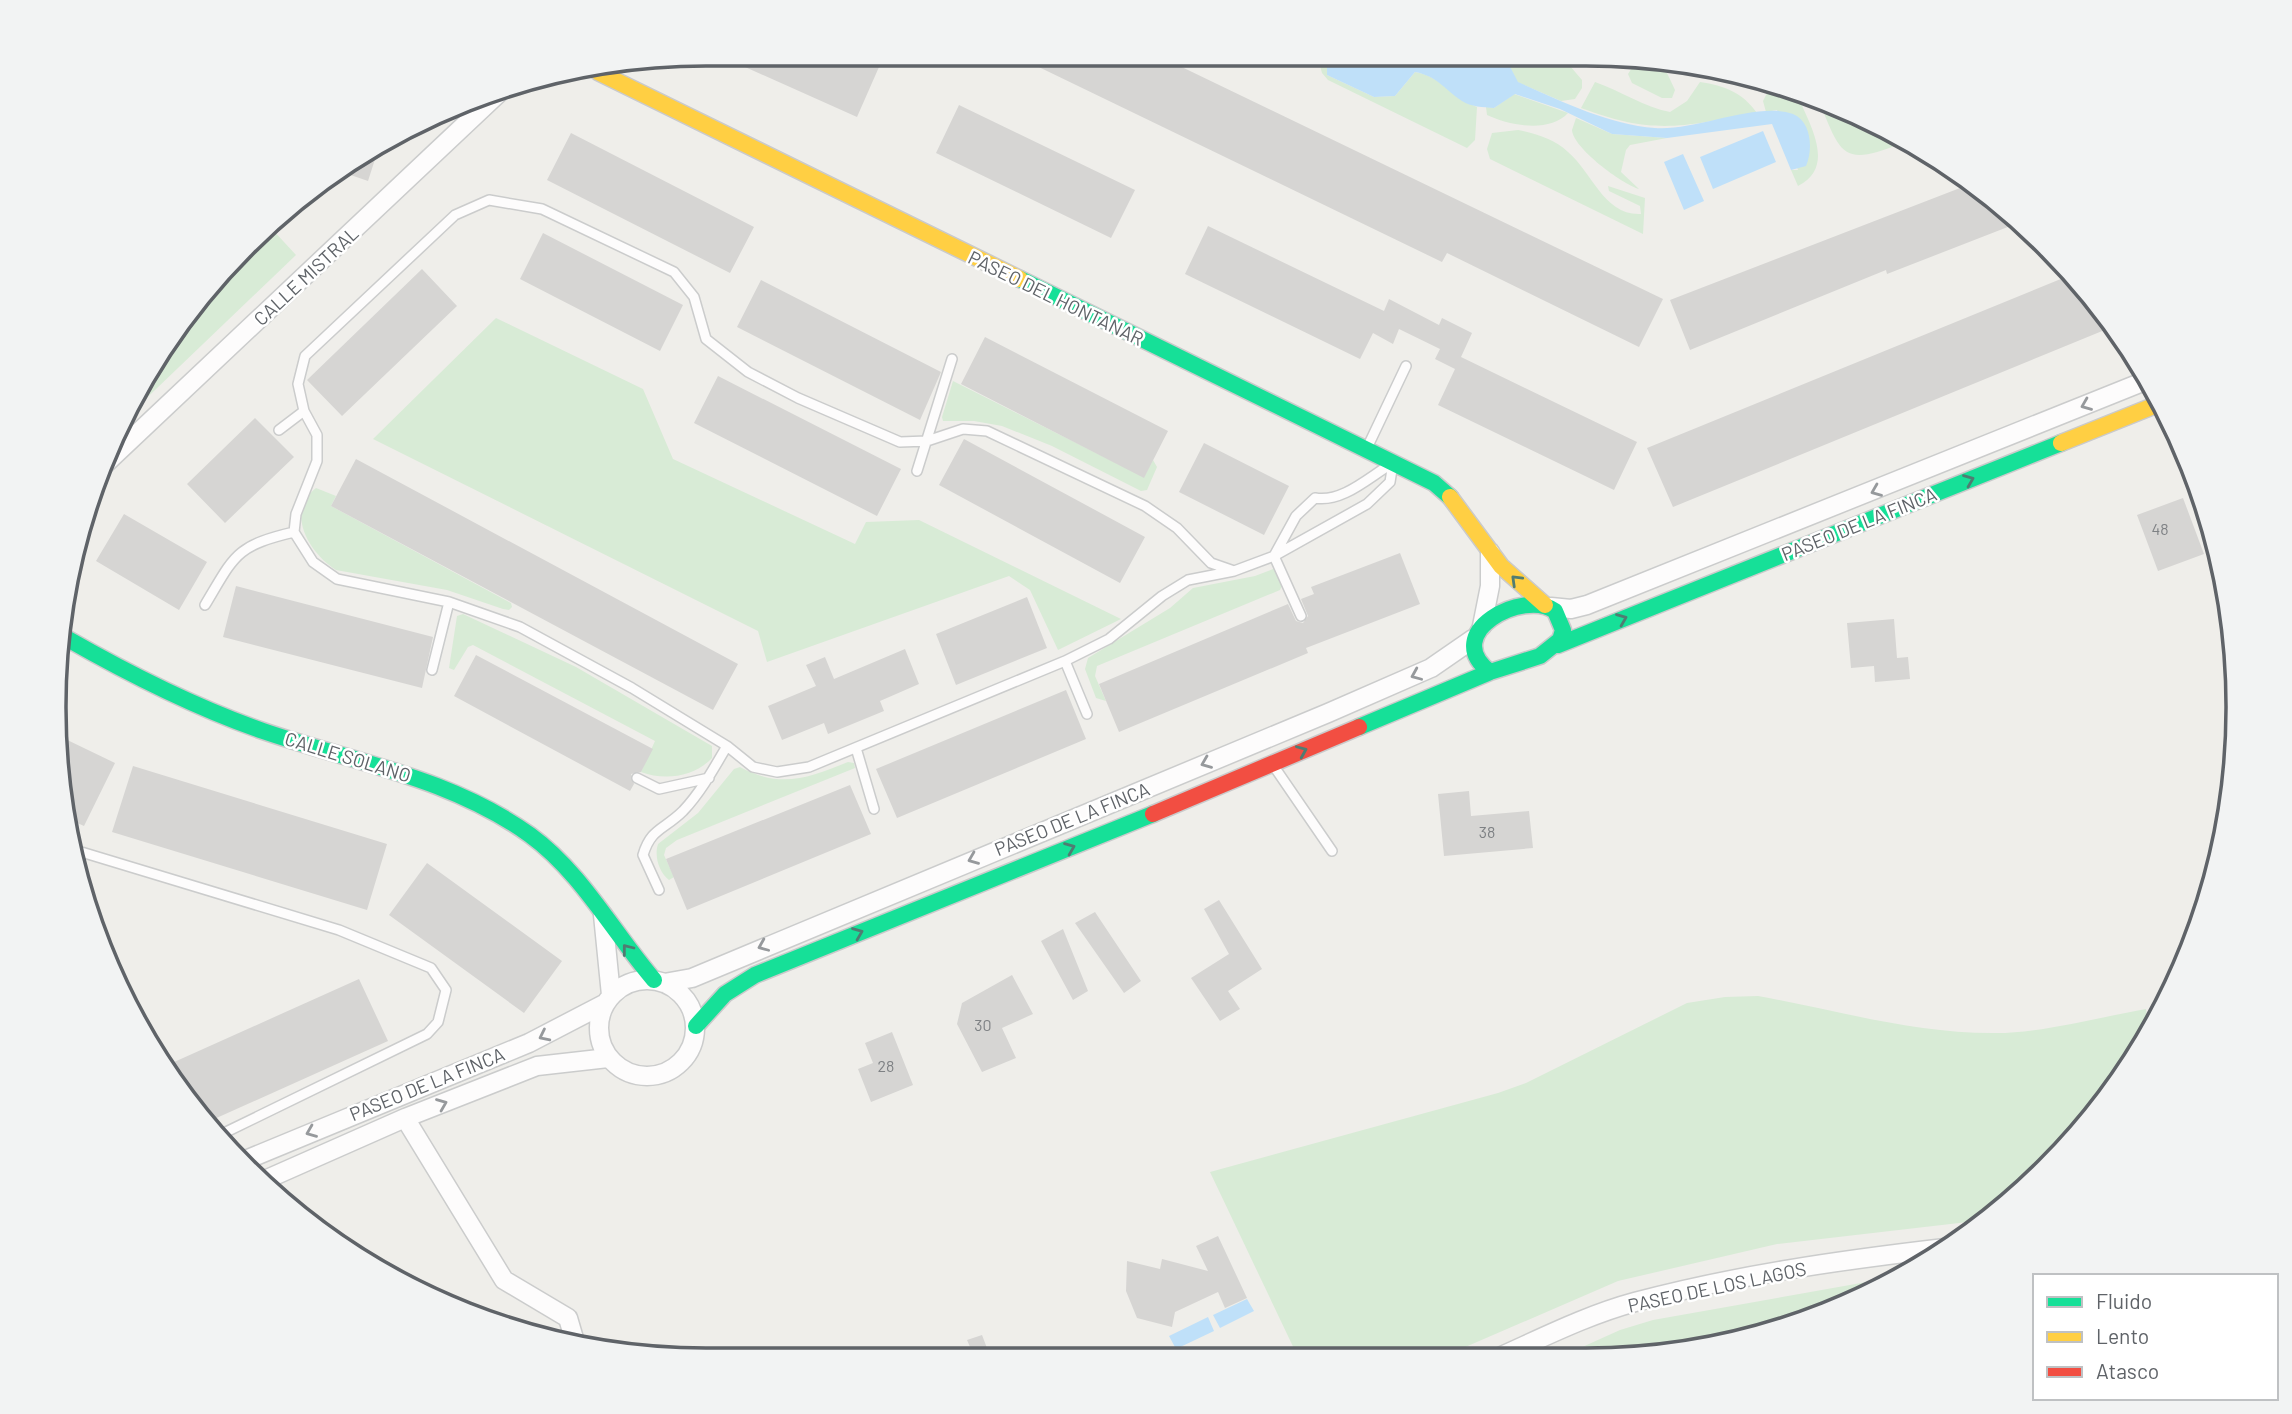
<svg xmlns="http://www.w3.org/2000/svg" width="2292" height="1414" font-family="Barlow,sans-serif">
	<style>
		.green { fill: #d8ebd6 }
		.water { fill: #bfe0f9 }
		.building { fill: #d6d5d3 }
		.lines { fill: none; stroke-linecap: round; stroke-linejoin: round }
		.lane-casing { stroke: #cbcccc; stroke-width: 12 }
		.street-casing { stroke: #cbcccc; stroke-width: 21 }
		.fast-casing { stroke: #cacacb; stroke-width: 19 }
		.slow-casing { stroke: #cacacb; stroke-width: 19 }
		.jam-casing { stroke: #cacacb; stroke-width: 19 }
		.lane { stroke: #fdfcfc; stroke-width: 9 }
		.street { stroke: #fdfcfc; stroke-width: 18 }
		.fast { stroke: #16e098; stroke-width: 16 }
		.slow { stroke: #ffcf43; stroke-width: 16 }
		.jam { stroke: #f24e42; stroke-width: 16 }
		.oneway { stroke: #96999c }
		.oneway2 { stroke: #507c72 }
		.labels { text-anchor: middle; stroke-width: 5; stroke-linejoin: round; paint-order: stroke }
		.number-label { font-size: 16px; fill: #7e8184 }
		.street-label { font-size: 19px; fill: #5f6368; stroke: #fff }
		.rim { fill: none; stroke: #5f6368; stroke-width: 3.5 }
	</style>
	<rect width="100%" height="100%" fill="#efeeea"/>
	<path class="green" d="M1318,58H1327V75L1374,97L1395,96L1415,72C1440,76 1454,97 1477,107L1475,140L1467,148L1328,80L1322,73Z
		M1506,59H1564L1582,80V88L1575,99L1561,101L1517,82Z
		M1635,63L1667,73L1675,90L1672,98H1662L1632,83L1628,74Z
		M1595,82C1621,91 1644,107 1670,112L1687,101L1700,82C1725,86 1742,92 1757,113C1682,126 1656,136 1581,108Z
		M1770,87L1797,94C1809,124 1837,166 1798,186L1791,170H1798L1777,110L1766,112L1763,101Z
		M1514,94L1568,113C1550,133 1510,126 1487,115L1486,107L1494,108Z
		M1818,99L1834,104L1902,143C1841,168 1841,154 1818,99Z
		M1576,118L1612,134L1667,138L1630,145L1626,150L1621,172L1639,189C1622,184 1573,148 1572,130Z
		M1518,130C1537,134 1554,139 1568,152C1592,172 1604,216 1641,214L1640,206L1609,191L1608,186L1645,198L1643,234L1490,159L1487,149L1492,133Z
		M272,229L296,255L131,413L164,344Z
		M496,318L643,389L673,459L855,544L866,522L919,520L1121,619L1058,650L1030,590L1009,576L767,662L758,631L373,439Z
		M953,381L1144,477L1153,460L1157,467L1147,490L1141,491L1052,446L1002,426L974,421H943L942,417Z
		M316,488L336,496L331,506L511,603L512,607L509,610L503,609L447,590L336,570C310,554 284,512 316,488Z
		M1273,569L1278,571L1283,583L1280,590L1097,666L1095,676L1106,701L1096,698L1085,669L1088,658L1170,608L1193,588L1255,576Z
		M463,614L576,667L712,746V758C694,777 665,781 641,772L655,741L473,645L468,647L454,670L449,668L457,616Z
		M848,762L854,763L855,768L677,840L666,848L664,855L674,877L669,880C659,872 654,856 658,844L698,813L734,769L740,767C781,789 808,778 848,762Z
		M1758,996C1836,1010 1912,1033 1992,1033C2039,1034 2100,1017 2146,1009L2149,1031L2103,1104L2016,1197L1985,1220L1777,1244L1618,1281L1440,1358L1298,1357L1210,1172L1498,1093L1526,1083L1687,1003L1725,997Z
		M1906,1275L1754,1337L1628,1358H1558L1620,1330L1653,1320Z"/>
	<path class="water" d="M1327,58L1506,59L1518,82C1561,101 1607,124 1655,128C1696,131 1758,101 1793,114C1812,122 1813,150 1806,166L1791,170L1772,124L1667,138L1612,134L1560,109L1515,94L1494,108C1483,107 1471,107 1462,101C1444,89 1437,76 1415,72L1395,96L1374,97L1327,75Z
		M1763,131L1776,162L1713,189L1700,157Z
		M1683,154L1704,201L1684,210L1664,162Z
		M1247,1299L1254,1311L1220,1328L1213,1315Z
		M1208,1317L1214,1331L1176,1349L1169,1336Z"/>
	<path class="building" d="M716,54L852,55L879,67L857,117Z
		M1016,56L1161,57L1663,299L1639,347L1447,253L1442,262Z
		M959,105L1135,190L1111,238L936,153Z
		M571,133L754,227L730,273L547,180Z
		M377,153L368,181L342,172Z
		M1973,183L2018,223L1887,274L1886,270L1690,350L1670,300Z
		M1208,226L1384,311L1389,299L1439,325L1442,318L1472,333L1461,357L1637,442L1614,490L1438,405L1455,369L1435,359L1440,349L1399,329L1393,344L1373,333L1360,359L1185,274Z
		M543,233L683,305L660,351L520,279Z
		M422,269L457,306L342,416L307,380Z
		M2073,274L2112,327L1673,507L1647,448Z
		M761,280L941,372L920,420L737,327Z
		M985,337L1168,431L1144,478L961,384Z
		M718,376L901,469L877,516L694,423Z
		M255,418L294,457L225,523L187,484Z
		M964,439L1145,537L1120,583L939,485Z
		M1204,443L1289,486L1264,535L1179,492Z
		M356,459L738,664L713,710L331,506Z
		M2183,498L2204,554L2158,571L2137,515Z
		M124,514L207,562L179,610L96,561Z
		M1400,553L1420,604L1306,648L1308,653L1119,732L1099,684L1288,604L1296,621L1303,623L1308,616L1301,599L1314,594L1311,587Z
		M236,586L433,637L422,688L223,637Z
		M1027,597L1047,648L956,685L936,634Z
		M1894,619L1897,658L1908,657L1910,679L1875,682L1874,666L1851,668L1847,623Z
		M905,649L919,684L880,701L884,711L828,734L824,723L782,740L768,706L816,686L806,665L825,657L834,679Z
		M476,655L653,749L641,772L631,774L634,784L630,791L454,696Z
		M1066,690L1086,739L897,818L876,769Z
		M59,736L115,763L84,826L73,821Z
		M133,766L387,844L367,910L112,832Z
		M850,785L871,834L687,910L666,859Z
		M1469,791L1471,816L1529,811L1533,848L1444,856L1438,794Z
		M427,863L562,961L524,1013L389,915Z
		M1219,900L1262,969L1228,991L1240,1009L1220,1021L1191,978L1229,954L1204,909Z
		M1095,912L1141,981L1124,993L1075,923Z
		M1063,929L1088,991L1073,1000L1041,941Z
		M1012,975L1033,1014L1002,1028L1016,1058L982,1072L957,1024L962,1003Z
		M359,979L388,1041L212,1120L163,1067Z
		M892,1032L913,1085L871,1102L858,1069L873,1063L865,1043Z
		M1218,1236L1247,1298L1225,1308L1218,1292L1175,1312L1172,1327L1137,1318L1126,1291L1127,1261L1160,1269L1162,1259L1208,1271L1196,1246Z
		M982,1335L990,1356H974L967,1340Z"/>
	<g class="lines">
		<defs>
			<path id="lane" d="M279,430L304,411
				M1367,448L1406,366
				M1393,463L1390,482L1367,504L1274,556L1296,516L1315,498C1343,503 1370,476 1393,463Z
				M917,471L952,359
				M1234,571L1188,580L1162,596L1109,639L1065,661L809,767L777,772L753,767L727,746L632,688L520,627L449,602L337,579L313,562L294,532L296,514L317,461V435L304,411L298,384L305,356L455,215L489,200L542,209L674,272L694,297L706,339L748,372L798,398L900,442L927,441L963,429L987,431L1145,506L1177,528L1211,563L1234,571L1274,556L1301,616
				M205,605C235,555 235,546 294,532
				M1065,661L1087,714
				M432,670L449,602
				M856,748L874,809
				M1273,765L1332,851
				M637,778L659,789L709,778
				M78,851L339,930L431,968L446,990L438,1022L427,1034L224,1133
				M659,890L643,855C651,828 664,830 683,811C701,792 714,768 727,746"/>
			<path id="street" d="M105,464L505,87
				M1551,607L1571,609L1587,605L2150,379
				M1482,626L1490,586V552
				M603,915L611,995
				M599 1028a48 48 0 1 1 96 0a48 48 0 1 1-96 0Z
				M664,983L692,978L1328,713L1431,668L1473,639
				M405,1118L504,1280L568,1318L575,1342
				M248,1159L529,1043L604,1004
				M267,1179L405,1118L537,1066L608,1058
				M1497,1358C1542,1338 1587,1315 1635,1302C1736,1275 1842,1260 1945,1248"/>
			<path id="fast" d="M1020,279L1434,483L1450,497
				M66,638C129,674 194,707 263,731C353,762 451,778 530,835C581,872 613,932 654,980
				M1558,645L2061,443
				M1359,727L1490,672L1540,656L1560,640L1563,630L1555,611C1524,588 1439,633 1490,672
				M696,1026L725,994L755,975L1153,814"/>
			<path id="slow" d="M598,72L1020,279
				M2061,443L2161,403
				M1450,497L1501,566L1545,605"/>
			<path id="jam" d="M1153,814L1359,727"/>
		</defs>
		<use href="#lane" class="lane-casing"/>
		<use href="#street" class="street-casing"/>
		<use href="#fast" class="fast-casing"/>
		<use href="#slow" class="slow-casing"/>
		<use href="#jam" class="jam-casing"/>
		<use href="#lane" class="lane"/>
		<use href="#street" class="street"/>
		<use href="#fast" class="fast"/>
		<use href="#slow" class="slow"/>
		<use href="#jam" class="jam"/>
	</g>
	<defs><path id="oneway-chevron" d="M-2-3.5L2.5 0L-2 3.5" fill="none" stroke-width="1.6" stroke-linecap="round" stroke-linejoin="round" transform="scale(1.75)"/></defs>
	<g class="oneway">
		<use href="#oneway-chevron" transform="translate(2086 405) rotate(158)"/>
		<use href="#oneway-chevron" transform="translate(1876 491) rotate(158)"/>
		<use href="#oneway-chevron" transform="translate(1416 675) rotate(157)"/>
		<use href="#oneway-chevron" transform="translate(1206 763) rotate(158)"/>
		<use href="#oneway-chevron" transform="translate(973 859) rotate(158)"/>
		<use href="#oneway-chevron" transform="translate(763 946) rotate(157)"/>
		<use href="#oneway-chevron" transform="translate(544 1036) rotate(154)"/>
		<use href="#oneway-chevron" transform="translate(442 1104) rotate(-22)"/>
		<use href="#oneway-chevron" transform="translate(311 1132) rotate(158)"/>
	</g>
	<g class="oneway2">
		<use href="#oneway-chevron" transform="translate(1969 480) rotate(-22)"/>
		<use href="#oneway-chevron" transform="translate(1516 580) rotate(-136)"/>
		<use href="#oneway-chevron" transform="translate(1622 619) rotate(-22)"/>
		<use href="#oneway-chevron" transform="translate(1302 751) rotate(-23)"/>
		<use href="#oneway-chevron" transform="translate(1070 848) rotate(-22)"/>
		<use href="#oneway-chevron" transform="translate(858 933) rotate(-22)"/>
		<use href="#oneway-chevron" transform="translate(627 949) rotate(-128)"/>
	</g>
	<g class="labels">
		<g class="number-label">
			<text x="2160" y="535">48</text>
			<text x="1487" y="838">38</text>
			<text x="983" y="1031">30</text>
			<text x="886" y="1072">28</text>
		</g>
		<g class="street-label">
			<text transform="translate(306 276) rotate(-43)" y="7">CALLE MISTRAL</text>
			<text transform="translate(1056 298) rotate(26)" y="7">PASEO DEL HONTANAR</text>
			<text transform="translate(1859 524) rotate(-22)" y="7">PASEO DE LA FINCA</text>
			<text transform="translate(348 757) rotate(17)" y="7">CALLE SOLANO</text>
			<text transform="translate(1072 819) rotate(-22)" y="7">PASEO DE LA FINCA</text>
			<text transform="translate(427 1084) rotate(-22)" y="7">PASEO DE LA FINCA</text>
			<text transform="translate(1717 1287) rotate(-12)" y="7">PASEO DE LOS LAGOS</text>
		</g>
	</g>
	<path d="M0 0H2292V1414H0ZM706 66H1586A640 640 0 0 1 2226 706V708A640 640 0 0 1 1586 1348H706A640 640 0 0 1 66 708V706A640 640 0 0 1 706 66Z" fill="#f2f3f3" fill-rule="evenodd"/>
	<path class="rim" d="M706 66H1586A640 640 0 0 1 2226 706V708A640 640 0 0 1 1586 1348H706A640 640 0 0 1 66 708V706A640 640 0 0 1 706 66Z"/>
	<rect x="2033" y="1274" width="245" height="126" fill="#ffffff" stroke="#bfc1c3" stroke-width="2"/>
	<rect x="2047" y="1297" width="35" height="10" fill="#16e098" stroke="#bfc1c3" stroke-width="2"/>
	<text x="2096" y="1309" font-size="21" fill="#5f6368">Fluido</text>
	<rect x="2047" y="1332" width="35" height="10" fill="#ffcf43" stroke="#bfc1c3" stroke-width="2"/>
	<text x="2096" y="1344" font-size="21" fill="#5f6368">Lento</text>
	<rect x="2047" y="1367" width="35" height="10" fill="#f24e42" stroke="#bfc1c3" stroke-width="2"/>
	<text x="2096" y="1379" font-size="21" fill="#5f6368">Atasco</text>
</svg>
